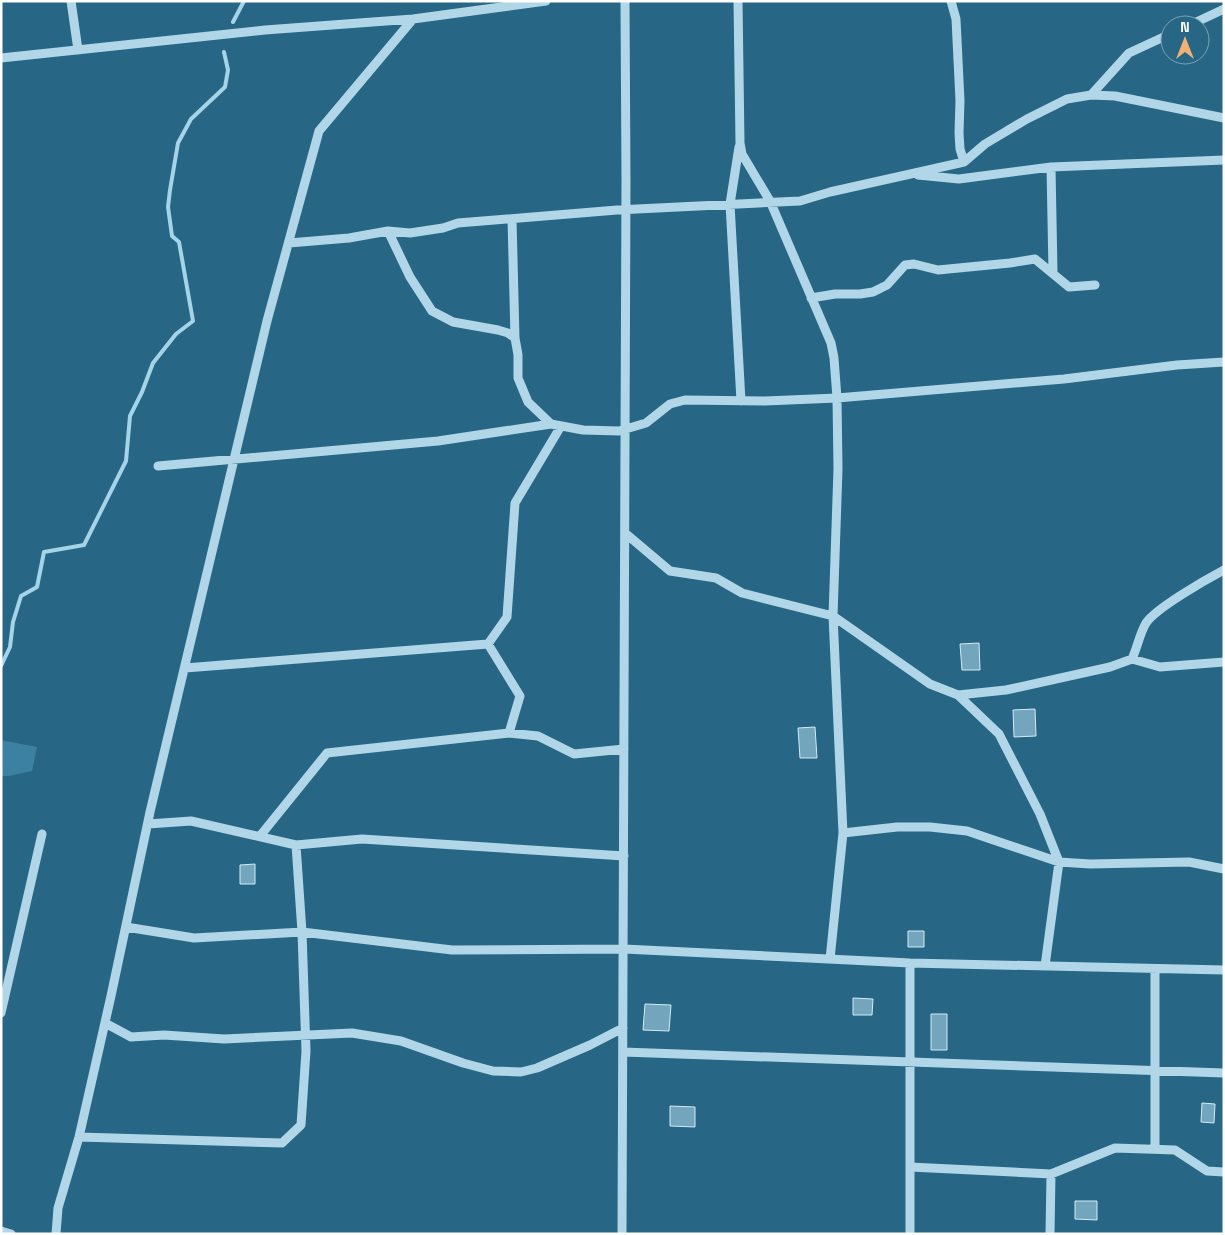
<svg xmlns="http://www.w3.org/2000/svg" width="1225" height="1235" font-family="'Space Grotesk',sans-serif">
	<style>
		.green { fill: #3c81a1 }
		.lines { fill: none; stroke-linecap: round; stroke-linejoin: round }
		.stream { stroke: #a5d4e8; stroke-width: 4 }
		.building { fill: #73a5bd; stroke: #d4ebf6 }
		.minor { stroke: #b1d6e7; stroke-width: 9 }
	</style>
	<rect width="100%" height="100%" fill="#276684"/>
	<path class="green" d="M1,740L37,747L32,771L9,776H1Z"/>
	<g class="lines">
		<path class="stream" d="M233,22L244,1
			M1,666L10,647L13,622L21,596L37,587L44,552L84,545L126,461L130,416L142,392L153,363L176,334L193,321L179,242L172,236L168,207L170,190L178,143L191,119L225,87L228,70L224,52"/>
	</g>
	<path class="building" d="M979,643L980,670H962L960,644Z
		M1035,709L1036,736L1014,737L1013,710Z
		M815,727L817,758H800L798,728Z
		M255,864V884H240V865Z
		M908,931H924V947H908Z
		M853,998L873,999L872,1015H853Z
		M645,1004L671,1005L669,1031L643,1030Z
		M931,1014H947V1050H931Z
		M1202,1103L1215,1104L1214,1123L1201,1122Z
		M670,1106L695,1107V1127L670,1126Z
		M1075,1201H1097V1220L1075,1219Z"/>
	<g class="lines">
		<path class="minor" d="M71,1L78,50
			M738,1L740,143L742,154L770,201L831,343L834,358L837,398L838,469L833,616L843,833L830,959
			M951,1L956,19L960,101L959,133L960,149L964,162
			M1190,25L1224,9
			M1,58L265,30L413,19L546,1
			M1091,95L1129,53L1170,34
			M739,147L730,204L741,401
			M1051,167L1053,272
			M918,175L959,179L1051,167L1224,160
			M512,219L515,338L518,355V378L528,402L551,424
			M388,231L410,277L432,311L453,322L498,330L508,333L515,338
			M289,243L349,238L388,231L410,233L443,228L458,223L617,210L800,201L830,192L964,162L985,144L1027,119L1067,99L1091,95L1115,96L1224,118
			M811,298L835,294H860L873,292L887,285L905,265L914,264L938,270L1010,263L1035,259L1069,287L1095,285
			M158,466L438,441L551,424L583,430L619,431L646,423L670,404L685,400L765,401L837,398L1064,379L1177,365L1224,362
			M625,533L670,571L716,578L742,593L833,616L930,684L958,695L999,734L1040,814L1059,862L1045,966
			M1132,659C1137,648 1140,633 1146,623C1156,608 1207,579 1224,570
			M185,668L488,644
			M958,695L1006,690L1110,667L1132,659L1160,667L1224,662
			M509,733L520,696L488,644L507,617L515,503L561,426
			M148,824L191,821L296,845L362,839L624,856
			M843,833L897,827H930L967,831L1059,862L1090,864L1189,862L1224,869
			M260,836L327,753L509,733L538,736L574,754L624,749
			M126,927L194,938L302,932L452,950L624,949L910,963L1224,970
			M910,963V1234
			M1155,969V1149
			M1,1013L42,834
			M105,1023L131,1037L164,1035L224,1039L352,1033L401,1041L463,1063L493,1071L521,1072L537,1068L590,1045L623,1028
			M623,1052L1224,1073
			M79,1137L282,1143L301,1125L306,1051L302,932L296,845
			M910,1167L1051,1174L1115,1148L1175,1150L1207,1171L1224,1172
			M1,1231L11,1234
			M56,1234L58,1208L79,1137L111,996L150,812L267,321L319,131L413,19
			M622,1234L626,182L625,1
			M1050,1234L1051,1174"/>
	</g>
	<rect width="1225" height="1235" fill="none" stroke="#ffffff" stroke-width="5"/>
	<g transform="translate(1185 40)"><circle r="24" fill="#276684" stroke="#7da3b5"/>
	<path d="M0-4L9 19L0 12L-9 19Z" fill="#f0b076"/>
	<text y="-8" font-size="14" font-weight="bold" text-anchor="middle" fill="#ffffff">N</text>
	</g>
</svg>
